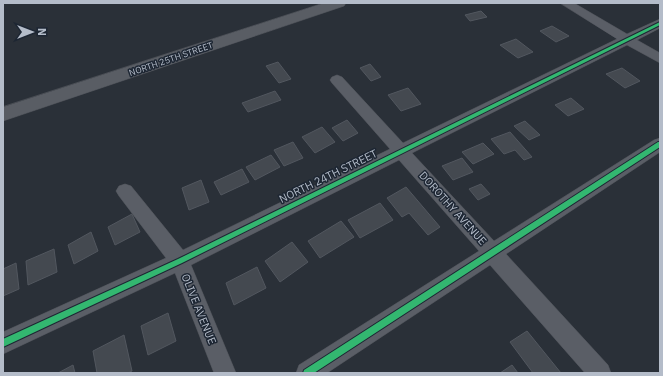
<svg xmlns="http://www.w3.org/2000/svg" width="663" height="376" font-family="'IBM Plex Sans',sans-serif">
	<style>
		.building { fill: #444950; stroke: #52575f }
		.lines { fill: none; stroke-linecap: round; stroke-linejoin: round }
		.street-casing { stroke: #484c53; stroke-width: 1 }
		.secondary-casing { stroke: #484c53; stroke-width: 1 }
		.street { fill: #5a5e66; fill-rule: evenodd }
		.secondary { fill: #595d64; fill-rule: evenodd }
		.cycleway-casing { stroke: #1d2633; stroke-width: 2 }
		.cycleway { fill: #33b770; fill-rule: evenodd }
		.labels { text-anchor: middle; stroke-width: 3; stroke-linejoin: round; paint-order: stroke }
		.far-street-label { font-size: 9px; fill: #b4bcc9; stroke: #1d2633 }
		.street-label { font-size: 11px; fill: #b4bcc9; stroke: #1d2633 }
	</style>
	<rect width="100%" height="100%" fill="#2a3038"/>
	<path class="building" d="M481,11L487,17L470,21L465,15Z
		M552,26L569,36L556,42L540,31Z
		M516,39L533,52L518,58L500,45Z
		M278,62L291,79L279,83L266,66Z
		M370,64L381,77L371,81L360,68Z
		M622,68L640,81L625,88L606,74Z
		M408,88L421,104L401,111L388,95Z
		M275,91L281,100L248,112L242,103Z
		M571,98L584,109L568,116L555,105Z
		M347,120L358,133L343,141L332,128Z
		M525,121L540,135L529,140L514,126Z
		M322,127L335,142L315,153L302,137Z
		M510,132L532,157L524,160L515,150L504,154L491,139Z
		M293,142L303,158L284,166L274,150Z
		M483,143L494,154L473,164L462,152Z
		M271,155L280,167L255,180L246,167Z
		M462,158L473,172L453,180L442,166Z
		M242,169L249,182L221,195L214,182Z
		M201,180L209,202L189,210L182,188Z
		M481,184L490,194L478,200L469,189Z
		M406,187L440,227L428,235L409,213L402,217L387,198Z
		M380,203L393,220L360,238L348,220Z
		M132,214L140,232L115,245L108,227Z
		M341,221L354,237L320,258L308,241Z
		M91,232L98,251L74,264L68,245Z
		M292,242L308,262L280,282L265,261Z
		M54,249L57,272L28,285L26,261Z
		M16,263L19,289L3,296V269Z
		M257,267L266,288L234,305L226,283Z
		M168,313L176,341L148,355L141,326Z
		M527,331L561,373H533L510,342Z
		M124,335L132,371L128,373H97L93,351Z
		M73,365L75,373H58Z
		M512,365L518,373H500Z"/>
	<g class="lines">
		<defs>
			<path id="street" d="M560,3H574L627,34L660,19V28L637,40L660,53V63L627,45L412,153L494,241L654,140L660,138V152L506,254L608,365L611,373H585L490,265L327,373H296L299,365L479,251L399,160L191,265L236,373H214L175,273L3,354V332L166,258L119,196L116,191L119,186L125,184L131,186L183,250L390,149L332,83L330,80L332,77L337,75L342,77L403,143L617,39Z"/>
			<path id="secondary" d="M324,3H346L344,6L3,121V107Z"/>
		</defs>
		<use href="#street" class="street-casing"/>
		<use href="#secondary" class="secondary-casing"/>
		<use href="#street" class="street"/>
		<use href="#secondary" class="secondary"/>
		<defs>
			<path id="cycleway" d="M660,22V25L182,263L3,347V339L178,259Z
				M658,142H660V147L314,373H303L304,370Z"/>
		</defs>
		<use href="#cycleway" class="cycleway-casing"/>
		<use href="#cycleway" class="cycleway"/>
	</g>
	<g class="labels">
		<g class="far-street-label">
			<text transform="translate(171 59) rotate(-19)" y="3">NORTH 25TH STREET</text>
		</g>
		<g class="street-label">
			<text transform="translate(328 176) rotate(-26)" y="4">NORTH 24TH STREET</text>
			<text transform="translate(453 208) rotate(48)" y="4">DOROTHY AVENUE</text>
			<text transform="translate(199 309) rotate(68)" y="4">OLIVE AVENUE</text>
		</g>
	</g>
	<rect width="663" height="376" fill="none" stroke="#b4bcc9" stroke-width="8"/>
	<g transform="translate(32 32) rotate(90)" stroke="#1d2633" stroke-width="3" paint-order="stroke">
	<path d="M0-3L7 15L0 10L-7 15Z" fill="#b4bcc9"/>
	<text y="-6" font-size="11" font-weight="bold" text-anchor="middle" fill="#b4bcc9">N</text>
	</g>
</svg>
